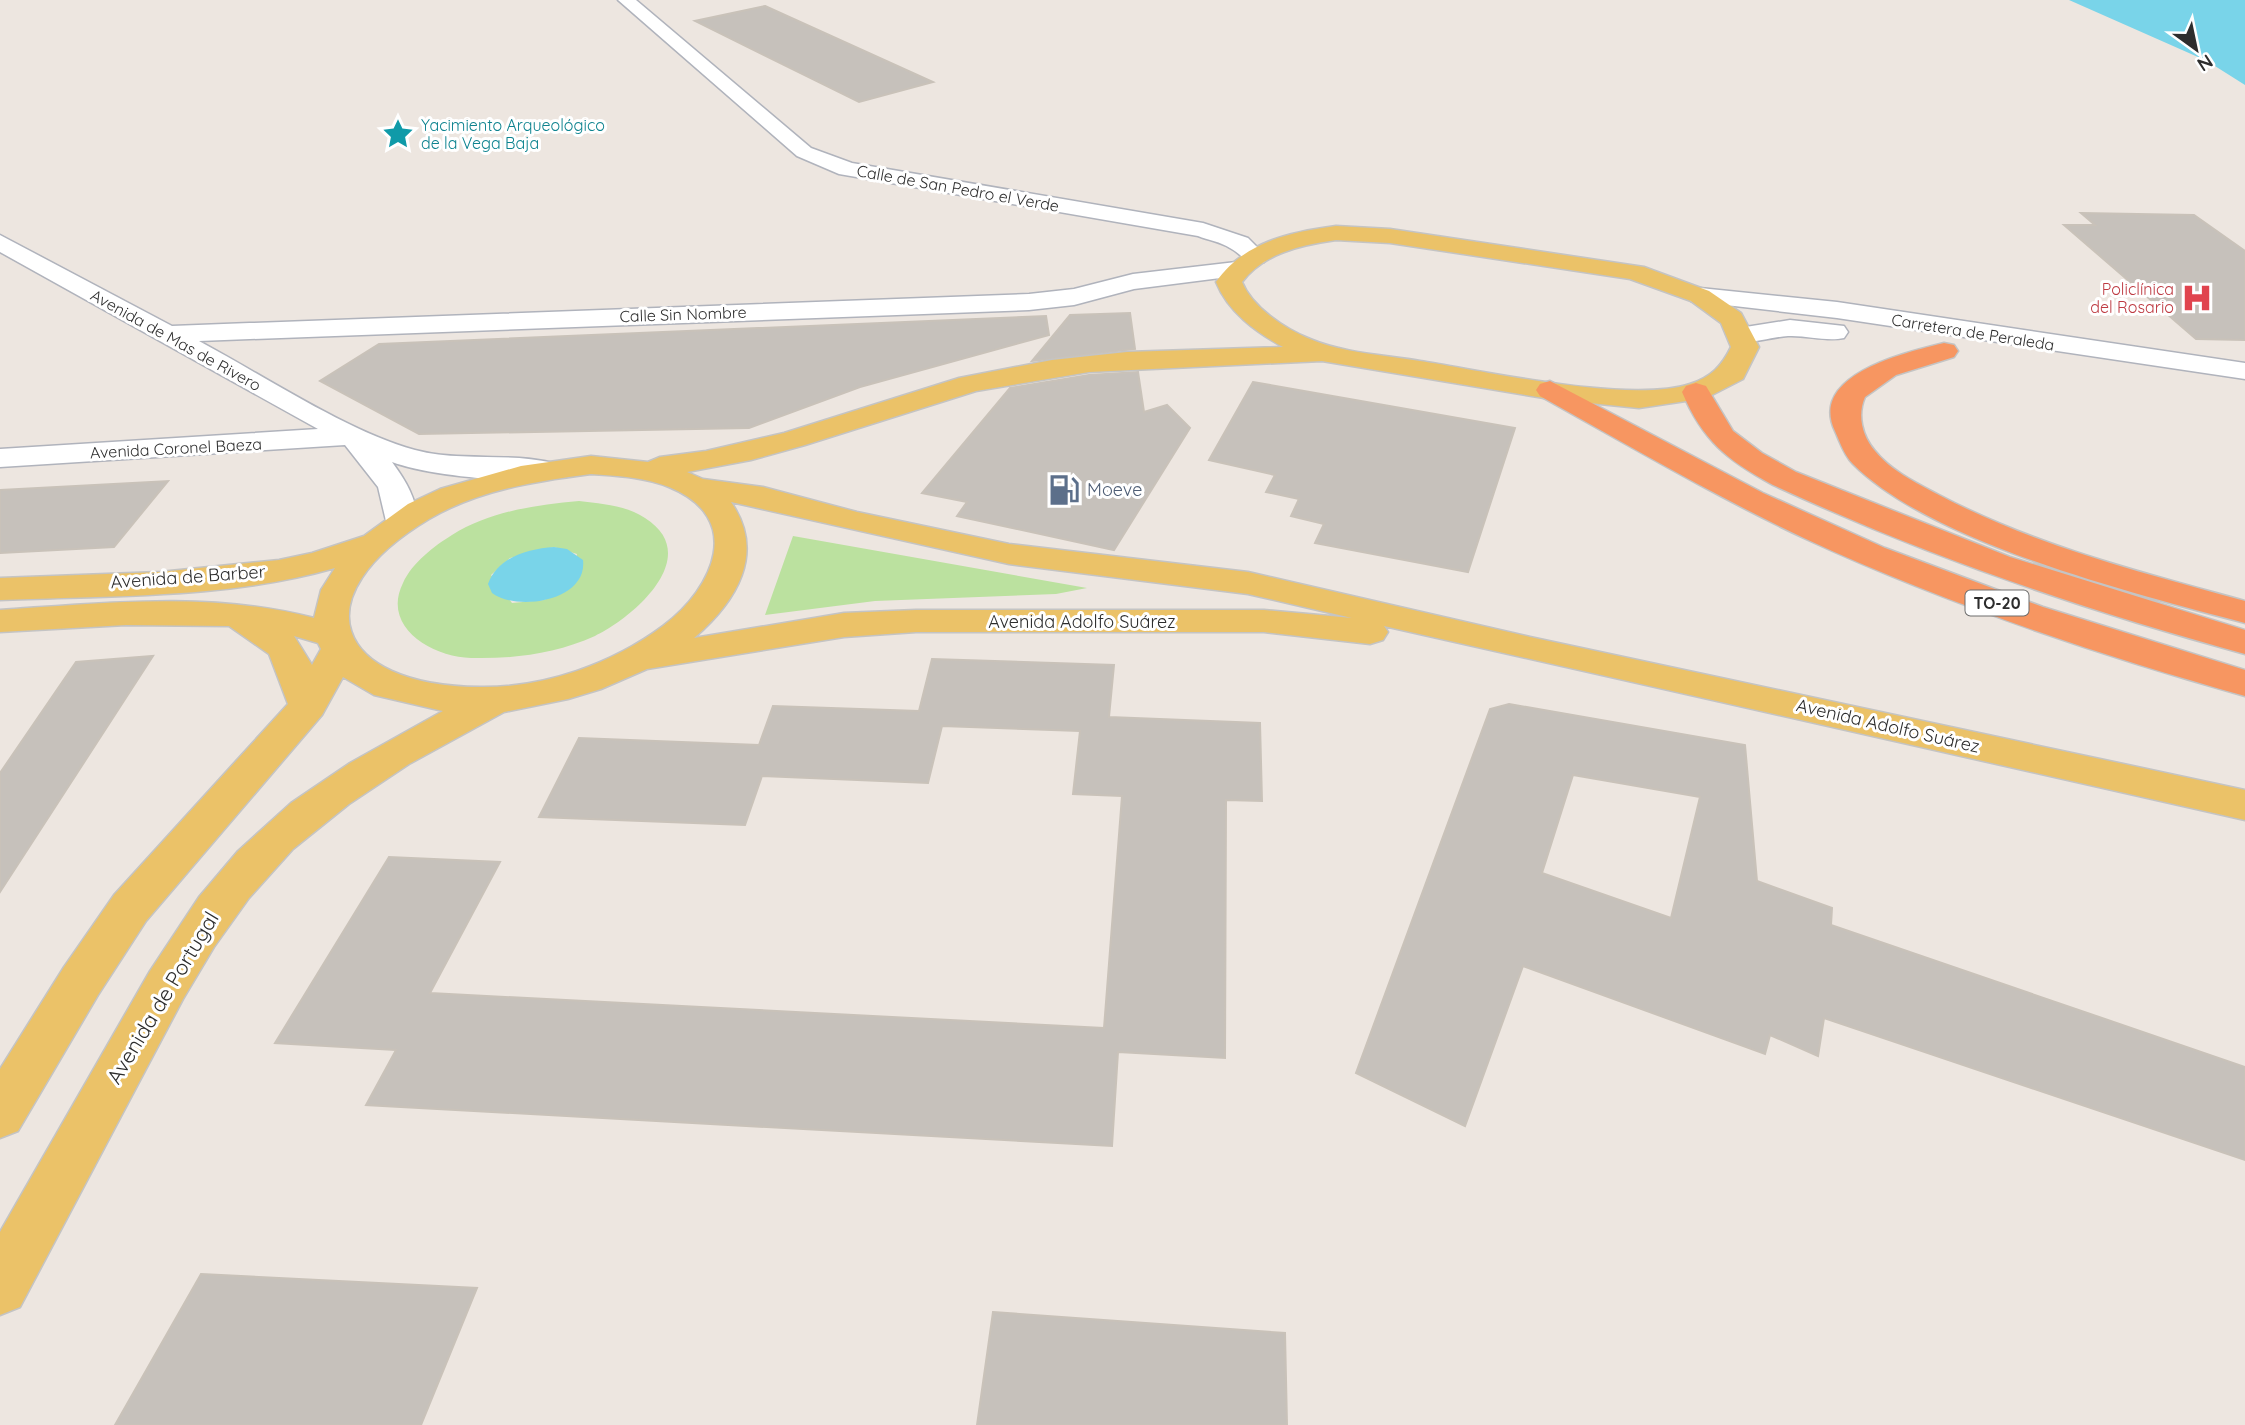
<svg xmlns="http://www.w3.org/2000/svg" width="2245" height="1425" font-family="Quicksand,sans-serif">
	<style>
		.green { fill: #bbe19f; fill-rule: evenodd }
		.water { fill: #79d4e9 }
		.building { fill: #c6c1bb; stroke: #c9c2b9; stroke-width: 2; fill-rule: evenodd }
		.lines { fill: none; stroke-linecap: round; stroke-linejoin: round }
		.street-casing { stroke: #b0b3bc; stroke-width: 3 }
		.secondary-casing { stroke: #b0b3bc; stroke-width: 3 }
		.primary-casing { stroke: #c4c4c4; stroke-width: 3 }
		.highway-casing { stroke: #c4c4c4; stroke-width: 3 }
		.street { fill: #fff; fill-rule: evenodd }
		.secondary { fill: #fff; fill-rule: evenodd }
		.primary { fill: #ebc268; fill-rule: evenodd }
		.highway { fill: #f79661; fill-rule: evenodd }
		.labels { text-anchor: middle; stroke-width: 6; stroke-linejoin: round; paint-order: stroke }
		.far-culture-label { font-size: 16px; fill: #0d838f; stroke: #fff; text-anchor: start }
		.far-street-label { font-size: 16px; fill: #2d2d2d; stroke: #fff }
		.far-health-label { font-size: 16px; fill: #be3a42; stroke: #fff; text-anchor: end }
		.shield { fill: #fff; stroke: #6c6c6c; stroke-width: 2 }
		.shield-label { font-size: 16px; font-weight: bold; fill: #2d2d2d }
		.service-label { font-size: 18px; fill: #4e5e75; stroke: #fff; text-anchor: start }
		.street-label { font-size: 18px; fill: #2d2d2d; stroke: #fff }
		.near-street-label { font-size: 21px; fill: #2d2d2d; stroke: #fff }
	</style>
	<rect width="100%" height="100%" fill="#ede6e0"/>
	<path class="green" d="M579,501C602,504 625,505 645,518C705,556 633,618 595,636C555,654 513,659 471,658C432,657 381,627 403,583C412,563 434,546 452,535C491,511 535,505 579,501ZM554,547L577,554L572,586L544,600L512,603L491,575L510,558Z
		M793,536L1087,588L1056,594L875,601L765,615Z"/>
	<path class="water" d="M2069,0H2245V85L2207,61Z
		M554,547L567,549L583,560C588,601 517,612 492,593L488,584C498,557 527,549 554,547Z"/>
	<path class="building" d="M765,6L933,82L859,102L695,21Z
		M2081,213L2194,215L2245,251V340L2196,339L2064,225H2095Z
		M1130,313L1135,349L1032,361L1070,315Z
		M1046,316L1049,335L860,387L749,428L419,434L320,381L379,344Z
		M1138,372L1144,412L1167,405L1190,428L1114,550L957,516L967,502L922,493L1010,388L1089,375Z
		M1253,382L1515,428L1468,572L1315,543L1324,524L1291,516L1299,499L1266,492L1275,475L1209,460Z
		M168,481L114,547L0,553V490Z
		M153,656L0,892V773L76,662Z
		M932,659L1114,665L1109,717L1260,723L1262,801L1226,800L1225,1058L1118,1052L1112,1146L366,1105L396,1050L275,1043L389,857L500,862L430,993L1104,1028L1122,796L1073,794L1080,731L942,726L928,783L762,776L745,825L539,817L579,738L759,745L773,706L919,711Z
		M1509,704L1745,745L1757,881L1832,908L1831,925L2245,1067V1160L1824,1018L1818,1056L1770,1035L1765,1054L1523,966L1465,1126L1356,1073L1490,709ZM1573,775L1700,797L1671,918L1542,873Z
		M201,1274L477,1288L421,1425H115Z
		M993,1312L1285,1333L1287,1425H977Z"/>
	<g class="lines">
		<defs>
			<path id="street" d="M618,0H636L811,148L852,163L1203,223L1248,238L1267,257L1264,262C1246,267 1244,255 1230,248C1221,242 1208,240 1198,236L839,174L797,156Z
				M0,235L172,326L1029,294L1074,289L1133,274L1236,262L1245,264L1248,269L1245,274L1236,276L1134,289L1074,305L1029,310L199,341C263,375 346,431 415,450C460,462 508,452 553,463L557,470L553,477C518,485 426,475 392,462C406,481 416,498 418,521L413,528L402,531L391,528L386,521L378,487L345,445L0,467V449L318,429L0,252Z"/>
			<path id="secondary" d="M1700,288L1837,302L2245,363V379L1837,318L1691,301L1687,296L1691,291Z
				M1790,320L1844,326L1848,332L1844,338C1826,342 1807,335 1788,336C1770,337 1751,345 1733,341L1729,335L1733,329Z"/>
			<path id="primary" d="M1336,226L1390,229L1644,267L1709,291L1741,313L1759,347L1743,379L1706,398L1639,408L1550,399L1322,361L1089,372L976,391L805,445L751,460L687,472L703,479L763,487L857,512L1009,544L1248,572L1530,637L2245,790V820L1384,626L1388,632L1383,640L1370,644L1264,632H916L844,637L647,669L601,689L568,699L504,712L409,764L349,804L293,849L249,898L214,947L183,999L20,1307L0,1315V1232L150,971L199,897L238,851L291,803L350,763L443,711L374,695L343,677L322,715L146,921L98,995L18,1131L0,1138V1069L64,967L114,895L288,704L269,654L229,626L126,625L0,632V610C104,603 212,591 314,618L321,590L335,568C227,599 112,595 0,600V578L160,572L279,560L312,553L364,536L408,504L440,489L521,466L591,456L648,462L660,457L706,451L784,433L959,378L1052,360L1127,352L1283,347C1256,332 1228,312 1216,282C1244,242 1290,232 1336,226ZM1336,240L1390,243L1630,279L1691,301L1721,323L1731,347C1722,366 1711,377 1690,384C1629,404 1486,371 1420,361C1384,355 1343,353 1310,339C1285,329 1252,307 1242,282C1264,253 1301,245 1336,240ZM591,474C617,476 644,477 669,487C745,518 714,588 663,626C612,664 544,688 480,687C334,686 300,596 429,519C478,490 536,481 591,474ZM731,502L1009,564L1248,594L1352,618L1264,610H916L844,613L694,638C737,601 766,553 731,502ZM294,636L318,643L321,649L312,665Z"/>
			<path id="highway" d="M1944,343L1954,345L1958,351L1954,357L1896,375L1865,397C1857,415 1862,436 1875,451C1890,470 1916,483 1937,494C2033,545 2140,572 2245,601V623C2135,594 1932,543 1853,464C1844,455 1840,442 1835,431C1808,374 1908,352 1944,343Z
				M1550,381L1763,493L1885,548L2043,607L2245,670V696C2096,654 1947,604 1806,539C1715,496 1628,445 1540,396L1536,390L1540,384Z
				M1696,383L1706,386L1733,431L1762,453L1796,472L2010,557L2245,630V654C2084,610 1924,555 1773,485C1727,460 1703,441 1682,392L1686,386Z"/>
		</defs>
		<use href="#street" class="street-casing"/>
		<use href="#secondary" class="secondary-casing"/>
		<use href="#primary" class="primary-casing"/>
		<use href="#highway" class="highway-casing"/>
		<use href="#street" class="street"/>
		<use href="#secondary" class="secondary"/>
		<use href="#primary" class="primary"/>
		<use href="#highway" class="highway"/>
	</g>
	<defs>
		<symbol id="sight-bare" viewBox="-9 -9 18 18"><path d="M0-6L1.8-2.2L6-1.7L2.9 1.2L3.7 5.4L0 3.3L-3.7 5.4L-2.9 1.2L-6-1.7L-1.8-2.2Z" fill="#0f9aa8" stroke="#fff" stroke-width="2.5" paint-order="stroke"/></symbol>
		<symbol id="hospital-bare" viewBox="-9 -9 18 18"><path d="M-5-5h3v3.5h4V-5h3V5h-3V1.5h-4V5h-3Z" fill="#e0444e" stroke="#fff" stroke-width="2.5" paint-order="stroke"/></symbol>
		<symbol id="fuel-bare" viewBox="-9 -9 18 18"><path d="M-5.5-6h7V0h2V4h1.3V-2.5L3-4.5l.8-.8L6-3V5H2.5V1h-1V6h-7ZM-4.2-4.7v3.2H.2V-4.7Z" fill="#5c6f8a" stroke="#fff" stroke-width="2.5" paint-order="stroke"/></symbol>
	</defs>
	<g fill-rule="evenodd">
		<use href="#sight-bare" x="376" y="112" width="44" height="44"/>
		<use href="#hospital-bare" x="2175" y="276" width="44" height="44"/>
		<use href="#fuel-bare" x="1042" y="468" width="44" height="44"/>
	</g>
	<g class="labels">
		<g class="far-culture-label">
			<text x="421" y="131">Yacimiento Arqueológico<tspan x="421" dy="18">de la Vega Baja</tspan></text>
		</g>
		<g class="far-street-label">
			<text transform="translate(958 188) rotate(10)" y="6">Calle de San Pedro el Verde</text>
			<text transform="translate(683 314) rotate(-2)" y="6">Calle Sin Nombre</text>
			<text transform="translate(1973 332) rotate(9)" y="6">Carretera de Peraleda</text>
			<text transform="translate(176 340) rotate(29)" y="6">Avenida de Mas de Rivero</text>
			<text transform="translate(176 448) rotate(-3)" y="6">Avenida Coronel Baeza</text>
		</g>
		<g class="far-health-label">
			<text x="2174" y="295">Policlínica<tspan x="2174" dy="18">del Rosario</tspan></text>
		</g>
		<rect class="shield" x="1965.5" y="590.5" width="63" height="25" rx="5"/>
		<g class="shield-label">
			<text x="1997" y="609">TO-20</text>
		</g>
		<g class="service-label">
			<text x="1087" y="496">Moeve</text>
		</g>
		<g class="street-label">
			<text transform="translate(188 577) rotate(-4)" y="6">Avenida de Barber</text>
			<text x="1082" y="628">Avenida Adolfo Suárez</text>
			<text transform="translate(1888 726) rotate(13)" y="6">Avenida Adolfo Suárez</text>
		</g>
		<g class="near-street-label">
			<text transform="translate(163 998) rotate(-59)" y="7">Avenida de Portugal</text>
		</g>
	</g>
	<g transform="translate(2196 49) rotate(147)" stroke="#ffffff" stroke-width="5" paint-order="stroke">
	<path d="M0-5L12 26L0 18L-12 26Z" fill="#2d2d2d"/>
	<text y="-10" font-size="19" font-weight="bold" text-anchor="middle" fill="#2d2d2d">N</text>
	</g>
</svg>
